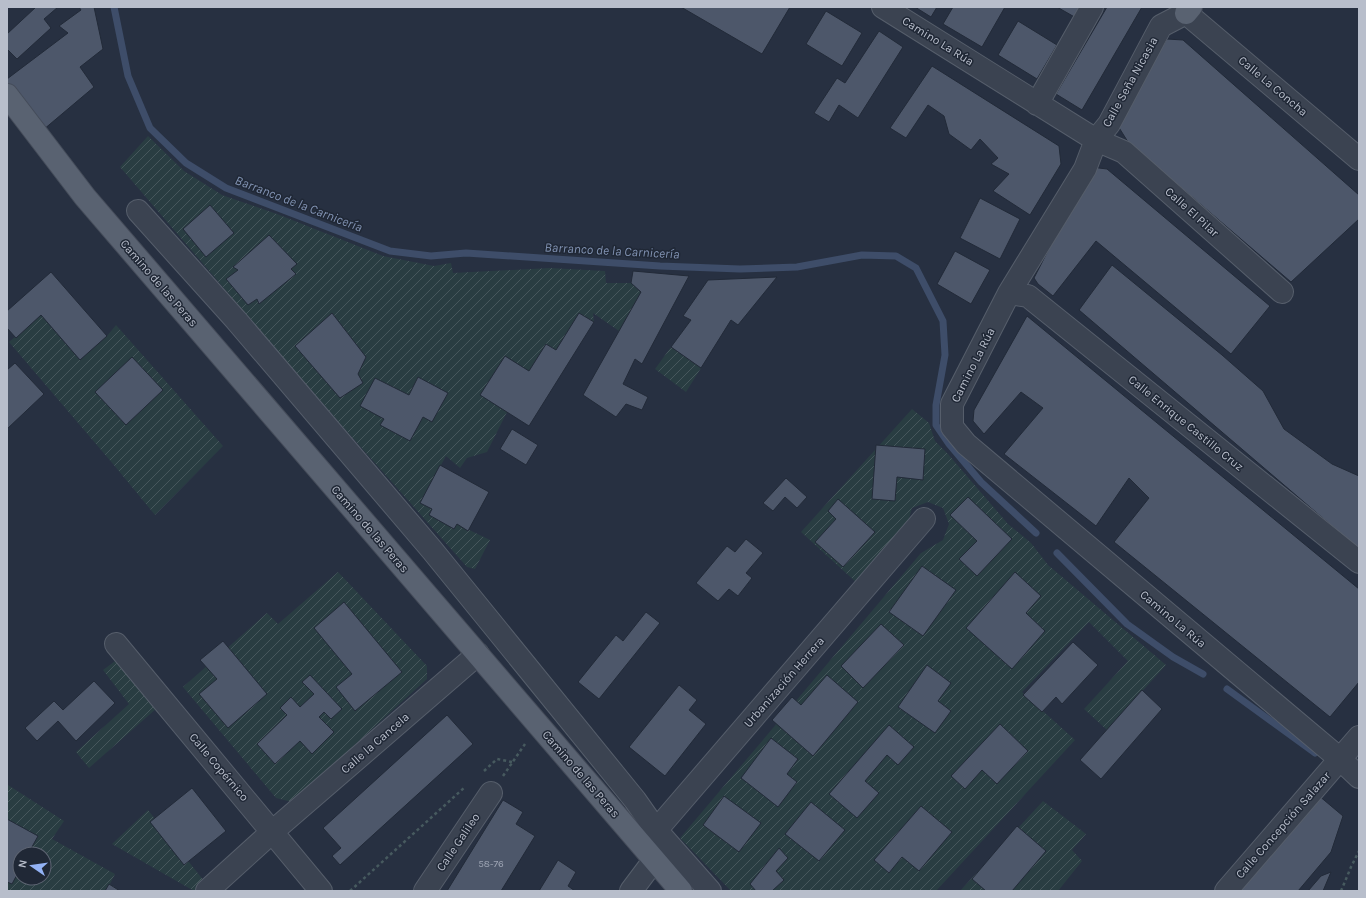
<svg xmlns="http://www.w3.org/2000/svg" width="1366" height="898" font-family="Karla,sans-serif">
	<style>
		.garden { fill: url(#garden-furrows); fill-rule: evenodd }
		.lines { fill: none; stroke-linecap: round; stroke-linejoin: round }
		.stream { stroke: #3e4d69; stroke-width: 7 }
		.building { fill: #4d576a; stroke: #222a38 }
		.minor-casing { stroke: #565e6b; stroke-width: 24 }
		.major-casing { stroke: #454c5a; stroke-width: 24 }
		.path { stroke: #475a5f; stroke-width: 2.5; stroke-dasharray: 3 3; stroke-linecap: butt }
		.minor { stroke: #3b4351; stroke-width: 22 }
		.major { stroke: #596271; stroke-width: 22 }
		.labels { text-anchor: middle; stroke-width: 3; stroke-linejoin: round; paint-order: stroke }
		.number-label { font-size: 10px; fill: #9da4b3 }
		.street-label { font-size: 12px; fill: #b8becb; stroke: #202836 }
		.water-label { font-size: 13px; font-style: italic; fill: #8192b2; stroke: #202836 }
	</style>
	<defs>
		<pattern id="garden-furrows" width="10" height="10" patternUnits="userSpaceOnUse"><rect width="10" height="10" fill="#293d42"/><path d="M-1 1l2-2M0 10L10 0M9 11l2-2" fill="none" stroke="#46575c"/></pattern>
	</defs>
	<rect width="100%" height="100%" fill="#273041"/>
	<path class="garden" d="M148,136L184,171L222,195L277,214L383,256L434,266L451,263L453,273L550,268L605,271L606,283H631L641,292L619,331L593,313L594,322L507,412L487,452L467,458L460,468L446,456L420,503L432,509L429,515L454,529L457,524L490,540L475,569L467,567L343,427L120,167Z
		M41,315L80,360L107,336L116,325L223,446L155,515L113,464L9,342Z
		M671,347L701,368L686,392L655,369Z
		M912,409L929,423L935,441L948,454L1008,524L1031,543L1048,565L1166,665L1107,730L1084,709L1128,661L1089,622L1022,692L1075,740L936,891H731L680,838L921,553L943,540L949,524L943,508L928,502L912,508L907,526L858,584L801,532Z
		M338,572L427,666V679L292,802L276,798L183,687L267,613L278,624Z
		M115,661L157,708L89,768L76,752L129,704L103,670Z
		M8,785L64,821L52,839L115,874L110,884L120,891H7V787ZM20,854H44V878H20Z
		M1043,801L1086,834L1072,850L1082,861L1058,891H960Z
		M148,810L204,881L194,891L112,844Z"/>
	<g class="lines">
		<path class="stream" d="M114,7L128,76L150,128L186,163L226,188L390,251L431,256L466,253L660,266L740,269L797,267L862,255L896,256L916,268L943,321L945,355L936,405V425L949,444L981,482L1036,533
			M1057,553L1127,624L1173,657L1203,674
			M1227,689L1315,753"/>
	</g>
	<path class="building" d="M36,7H58L44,19L51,28L17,59L7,49V34Z
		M79,7H94L103,49L80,67L94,87L43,130L7,86V79L68,33L59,26L81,10Z
		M681,7H790L762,54Z
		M915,7H937L931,17Z
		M953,7H1005L982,47L943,24Z
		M1057,7H1085L1078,19Z
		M1107,7H1142L1082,110L1056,94Z
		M826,11L862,33L842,66L806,44Z
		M1018,21L1057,45L1037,79L998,55Z
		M879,31L903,47L858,118L839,105L829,122L814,113L837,78L845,83Z
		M1167,39L1183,40L1359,195V219L1291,282L1128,142L1118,126L1120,117Z
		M932,66L1059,146L1061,164L1030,215L993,191L1009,174L991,164L998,158L980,139L971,150L949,134L944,116L928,105L906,138L890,128Z
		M1091,167L1107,169L1270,306L1231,354L1096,241L1053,296L1038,284L1034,278Z
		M980,198L1020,219L1000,259L960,238Z
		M210,205L234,233L206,257L183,229Z
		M269,235L297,264L291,269L296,274L259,304L257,299L248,305L226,279L238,270L233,267Z
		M955,251L990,270L971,304L937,284Z
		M1112,265L1222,355L1263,391L1284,429L1332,464L1359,476V549L1079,310Z
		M633,271L689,276L642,364L635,359L623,384L648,397L642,410L626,404L616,417L583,395L641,292L631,283Z
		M51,272L107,336L80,360L41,315L16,338L7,328V311Z
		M777,277L738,325L731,320L701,368L671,347L691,320L683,316L708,280Z
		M332,313L366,357L358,374L363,383L340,398L295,346Z
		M579,313L594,322L529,426L480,395L505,356L529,371L546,344L556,350Z
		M1027,316L1359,589V682L1330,717L1114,542L1149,498L1129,478L1096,526L1004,454L1043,408L1021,392L984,434L973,421L974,410Z
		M132,357L163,390L126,425L95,392Z
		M15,363L44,394L7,429V370Z
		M418,377L448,393L432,422L423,417L410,441L380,425L384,419L360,406L375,378L409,395Z
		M512,429L538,445L526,465L500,449Z
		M876,445L925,449L923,480L897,477L895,501L872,499Z
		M440,465L489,492L468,531L457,524L454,529L429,515L432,509L420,503Z
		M786,478L807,497L797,508L785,497L773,511L763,503Z
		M968,497L1012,539L977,576L959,559L977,541L950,515Z
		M838,499L875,532L843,567L815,542L836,519L828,511Z
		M746,539L763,553L746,573L752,578L738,596L729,589L718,601L696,583L727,546L735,552Z
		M922,566L956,590L923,636L889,612Z
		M1015,572L1041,596L1026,613L1045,631L1012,669L966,628Z
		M344,602L402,672L355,711L336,687L352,674L314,628Z
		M646,612L660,623L599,699L578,682L616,635L623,641Z
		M881,624L904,645L863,688L841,666Z
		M223,641L267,694L228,728L199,694L217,679L200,660Z
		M1073,642L1098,665L1062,704L1056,697L1042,712L1023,695Z
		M927,665L951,683L938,701L951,711L935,733L898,707Z
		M310,675L342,709L331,719L324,712L319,717L334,732L312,754L300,741L275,764L257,744L287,715L280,708L291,697L300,707L314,694L302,682Z
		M827,675L858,702L813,756L772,720L792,697L801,705Z
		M94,681L115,703L76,741L58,721L37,741L25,728L54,701L63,710Z
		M679,685L697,700L689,710L706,724L665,776L629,747Z
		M1142,690L1162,709L1101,779L1080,760Z
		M447,715L473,744L340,865L332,856L341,848L323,828Z
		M1000,724L1028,751L997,784L982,770L965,789L951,776Z
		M889,725L914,747L898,765L887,755L865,781L879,793L857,818L829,794Z
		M771,738L798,759L787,774L797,782L778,807L741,778Z
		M192,788L226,831L184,865L150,822Z
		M1318,795L1343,816L1331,852L1298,891H1236Z
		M724,796L761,823L739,852L703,825Z
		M503,800L523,812L516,824L535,836L501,891H447Z
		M811,802L845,830L819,861L785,834Z
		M921,806L952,832L919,871L902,857L889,873L874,860Z
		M7,819L38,836L28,854H20V869L12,884L7,882Z
		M1017,826L1046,851L1012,891H986L972,879Z
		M779,848L788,858L776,871L784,880L772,891H756L750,884Z
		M558,860L576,872L568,886L575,891H539Z
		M1331,872L1323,891H1308L1321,876Z
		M109,884L120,891H105Z"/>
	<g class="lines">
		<defs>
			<path id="minor" d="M883,7L1096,140L1085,169L1009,293L952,404V427L966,444L1340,759L1359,777
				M1037,104L1092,7
				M138,211L236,320L432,550L635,800L656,830L710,891
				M1282,292L1124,152L1096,140L1109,124L1161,26L1186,13L1359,159
				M1009,293L1028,296L1359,562
				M116,644L321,891
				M646,842L924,519
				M207,891L272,832L478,654
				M425,891L491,793
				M631,891L655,859
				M1226,891L1359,737"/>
			<path id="major" d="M1186,13L1191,7
				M7,95L85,197L681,891"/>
		</defs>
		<use href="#minor" class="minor-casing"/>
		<use href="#major" class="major-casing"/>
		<path class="path" d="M484,771L497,759L512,762
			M503,776L525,744
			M350,891L465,787
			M1341,891L1351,867L1359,851"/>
		<use href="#minor" class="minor"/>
		<use href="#major" class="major"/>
	</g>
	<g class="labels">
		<g class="number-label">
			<text x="491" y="867">58-76</text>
		</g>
		<g class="street-label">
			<text transform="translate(938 41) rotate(32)" y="4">Camino La Rúa</text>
			<text transform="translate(1130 82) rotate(-61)" y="4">Calle Seña Nicasia</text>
			<text transform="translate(1273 86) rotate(40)" y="4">Calle La Concha</text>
			<text transform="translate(1192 212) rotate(42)" y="4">Calle El Pilar</text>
			<text transform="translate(159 283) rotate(49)" y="4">Camino de las Peras</text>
			<text transform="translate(973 365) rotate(-63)" y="4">Camino La Rúa</text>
			<text transform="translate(1186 423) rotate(39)" y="4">Calle Enrique Castillo Cruz</text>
			<text transform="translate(370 529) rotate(49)" y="4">Camino de las Peras</text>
			<text transform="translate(1173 619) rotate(40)" y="4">Camino La Rúa</text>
			<text transform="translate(784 682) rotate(-49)" y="4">Urbanización Herrera</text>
			<text transform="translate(375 743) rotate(-41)" y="4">Calle la Cancela</text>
			<text transform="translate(219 767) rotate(50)" y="4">Calle Copérnico</text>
			<text transform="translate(581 774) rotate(49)" y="4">Camino de las Peras</text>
			<text transform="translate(1283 825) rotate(-49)" y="4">Calle Concepción Salazar</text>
			<text transform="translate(458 842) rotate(-56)" y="4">Calle Galileo</text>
		</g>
		<g class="water-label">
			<text transform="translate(299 203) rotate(21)" y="5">Barranco de la Carnicería</text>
			<text transform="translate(612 250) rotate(3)" y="5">Barranco de la Carnicería</text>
		</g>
	</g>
	<rect width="1366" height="898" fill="none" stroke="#b8becb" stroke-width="16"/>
	<g transform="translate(32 866) rotate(283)"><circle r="19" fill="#202836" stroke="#5d6472"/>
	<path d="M0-3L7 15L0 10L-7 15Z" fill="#93b2f5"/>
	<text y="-6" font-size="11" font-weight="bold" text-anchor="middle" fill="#b8becb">N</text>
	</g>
</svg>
